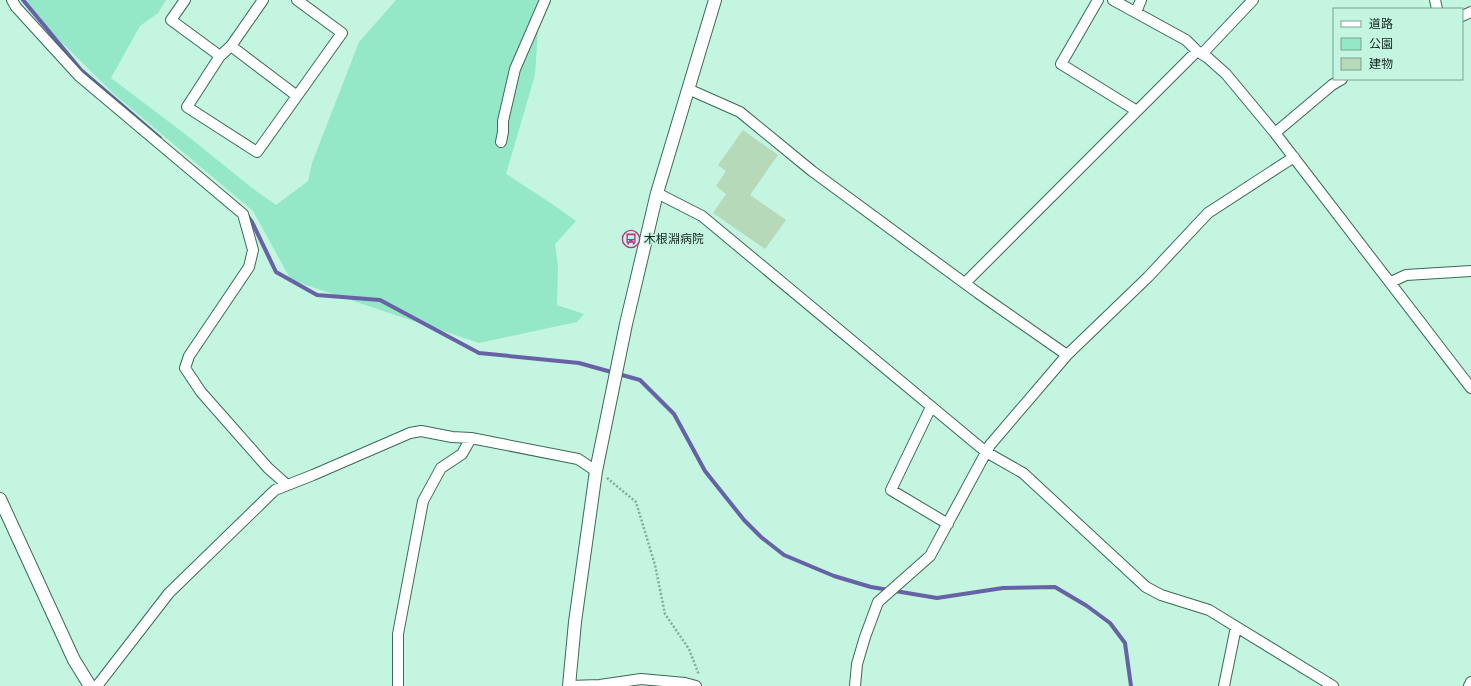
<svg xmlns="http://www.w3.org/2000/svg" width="1471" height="686" font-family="'Open Sans','Noto Sans JP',sans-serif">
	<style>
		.green { fill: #94e8c7 }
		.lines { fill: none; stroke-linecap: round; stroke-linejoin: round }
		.stream { stroke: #6662a5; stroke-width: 4 }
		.building { fill: #b6d9b9 }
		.minor-casing { stroke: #3c6958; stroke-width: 12 }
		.tertiary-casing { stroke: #3c6958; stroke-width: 14 }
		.path { stroke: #84ab9b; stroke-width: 2.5; stroke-dasharray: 2 2; stroke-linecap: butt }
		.minor { stroke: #fff; stroke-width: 10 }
		.tertiary { stroke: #fff; stroke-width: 12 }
		.labels { text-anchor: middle; stroke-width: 3; stroke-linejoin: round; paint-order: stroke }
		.poi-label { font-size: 12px; fill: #13261f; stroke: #c3f5e0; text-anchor: start }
	</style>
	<rect width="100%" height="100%" fill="#c3f5e0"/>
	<path class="green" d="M26,0H166L158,13L140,26L111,78L189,137L252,188L276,205L308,181L312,163L359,42L396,0H540L535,75L506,174L552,204L576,221L555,244L558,266L557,305L584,314L577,322L479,343L291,280L253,211L114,94L48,29Z"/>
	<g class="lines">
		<path class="stream" d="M23,0L81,70L160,138
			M246,214L252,222L276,272L317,295L380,300L479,353L579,363L640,380L674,414L705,471L744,520L761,537L784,555L834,576L871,587L937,598L1003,588L1055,587L1087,606L1110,623L1125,643L1131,686"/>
	</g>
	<path class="building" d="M743,130L778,155L750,195L786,220L765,249L713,213L726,194L716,186L726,171L718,165Z"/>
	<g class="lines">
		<defs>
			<path id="minor" d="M12,0L16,7L79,76L243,214L253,250L249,267L189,356L185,368L201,392L268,468L287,485
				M185,0L171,20L220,56
				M263,0L231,46L220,56L187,107L257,152L342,33L297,0
				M1098,0L1061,64L1137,111
				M1113,0L1186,40L1197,51L1208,58L1226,74L1275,133L1471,388
				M1435,0L1437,9
				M1136,12L1141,0
				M1462,16L1471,12
				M231,46L297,96
				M1202,54L1253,0
				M688,89L740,112L812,171L978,293L1067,355
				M1275,133L1332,85L1342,79
				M501,142L503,132V121L515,69L545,0
				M657,193L702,216L986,452L1023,473L1146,587L1161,595L1209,610L1333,686
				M1391,282L1406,275L1471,271
				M965,283L1197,51
				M931,407L891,490L948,524
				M471,438L578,459L596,471
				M97,686L169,593L275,490L313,475L410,433L421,431L452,437L471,438L462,454L441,468L423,501L398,634V686
				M569,686L600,685L641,679L685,683L696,686
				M855,686L857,664L865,637L878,602L930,556L990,445L1067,355L1148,277L1208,213L1294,157
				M1224,686L1236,627
				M1469,686L1471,682"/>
			<path id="tertiary" d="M0,499L74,660L90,686
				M569,686L575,622L596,471L626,324L657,193L715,0"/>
		</defs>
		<use href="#minor" class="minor-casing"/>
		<use href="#tertiary" class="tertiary-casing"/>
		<path class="path" d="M607,478L636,502L655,565L665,614L689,649L699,675"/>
		<use href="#minor" class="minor"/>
		<use href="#tertiary" class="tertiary"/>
	</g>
	<defs>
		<symbol id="bus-ring" viewBox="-11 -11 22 22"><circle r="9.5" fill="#c3f5e0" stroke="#b53683" stroke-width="1.5"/><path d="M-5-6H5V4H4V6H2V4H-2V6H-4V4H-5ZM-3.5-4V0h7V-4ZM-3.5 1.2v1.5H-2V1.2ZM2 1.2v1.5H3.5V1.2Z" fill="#b53683"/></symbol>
	</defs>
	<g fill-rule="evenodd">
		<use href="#bus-ring" x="621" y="229" width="20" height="20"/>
	</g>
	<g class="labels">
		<g class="poi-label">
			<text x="644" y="243">木根淵病院</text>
		</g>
	</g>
	<rect x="1333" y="8" width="130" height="72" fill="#c3f5e0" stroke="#7da293"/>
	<rect x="1341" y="21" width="20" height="6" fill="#ffffff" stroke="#7da293"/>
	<text x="1369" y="28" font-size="12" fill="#13261f">道路</text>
	<rect x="1341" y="38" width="20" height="12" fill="#94e8c7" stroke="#7da293"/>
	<text x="1369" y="48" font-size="12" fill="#13261f">公園</text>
	<rect x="1341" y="58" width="20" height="12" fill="#b6d9b9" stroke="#7da293"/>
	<text x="1369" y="68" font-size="12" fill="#13261f">建物</text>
</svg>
